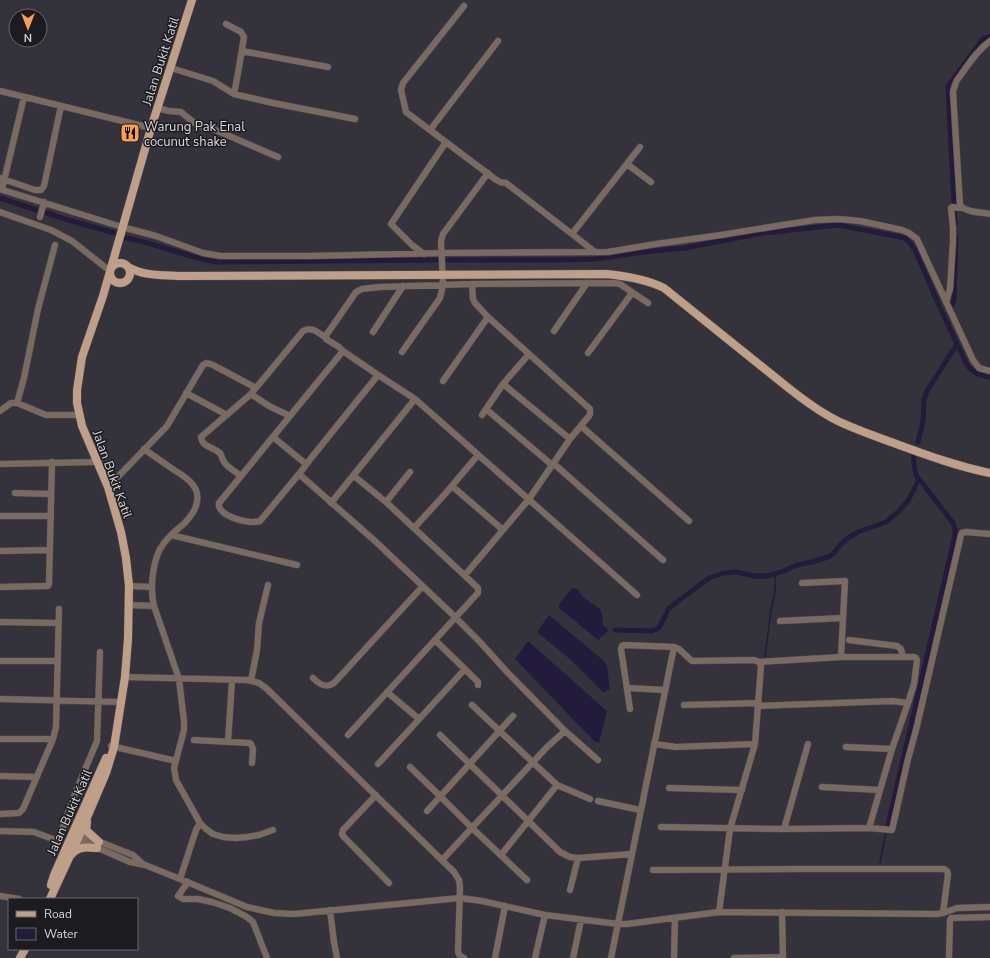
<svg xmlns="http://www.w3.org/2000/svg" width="990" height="958" font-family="'Nunito Sans',sans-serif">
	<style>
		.water { fill: #221b3c }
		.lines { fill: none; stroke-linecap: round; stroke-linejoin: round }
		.stream { stroke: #221b3c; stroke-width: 1.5 }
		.canal { stroke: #221b3c; stroke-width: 5 }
		.minor-casing { stroke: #515059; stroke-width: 7 }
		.major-casing { stroke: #515059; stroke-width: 9 }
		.minor { stroke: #7b6a5f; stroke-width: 6 }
		.major { stroke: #c09f88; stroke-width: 8 }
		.labels { text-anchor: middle; stroke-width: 3; stroke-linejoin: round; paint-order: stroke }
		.street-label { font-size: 13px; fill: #d6d6dc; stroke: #1c1c20 }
		.poi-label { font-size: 13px; fill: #d6d6dc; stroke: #1c1c20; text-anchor: start }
	</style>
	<rect width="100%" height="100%" fill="#34333c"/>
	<path class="water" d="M572,588L577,589L583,597L600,609L602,613L603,625L606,627L608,630L607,632L598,640L559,608V604Z
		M549,615L604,661L607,666L610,690L603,692L571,660L538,633L539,629Z
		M528,641L607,711L599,743L595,742L515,659Z"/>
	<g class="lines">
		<path class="stream" d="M765,657L771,610L775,592V574
			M880,863L886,832"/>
		<path class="canal" d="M0,198L65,219L114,233
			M955,225L948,86L951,82L983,39L990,36
			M126,238C157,243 185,257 216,262L442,260
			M448,260H557L596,259L643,252L685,248L763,233L838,225L905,238L910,243L915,250L942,312L967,365C974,374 979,375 990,377
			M951,306L954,301L956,237
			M918,442L923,422L924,400L927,391L957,344
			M615,630L652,631L659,628L669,608L709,578L724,573L736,572L754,576H767L781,572L797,565L812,562L828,557L834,553L840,545L848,538L858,532L886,522L898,512L908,501L919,479
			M888,825L955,535V529L953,523L916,475C914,467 913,461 914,453"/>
		<defs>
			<path id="minor" d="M464,6L403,83L401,90L406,112L495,179L500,182L506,183L572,234L595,252
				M226,24L241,32L244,37L238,73L234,94
				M990,41C976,51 967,67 957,80L955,85L953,92L960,205C966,213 981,212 990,214
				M242,51L328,67
				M171,68L213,81L234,94L273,103L355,119
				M0,91L151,128
				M157,108L169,111L181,112L192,121L197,125L213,129L278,157
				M430,130L498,41
				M627,164L651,182
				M0,178L35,190H41L44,186L61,106
				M0,189L122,227L156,236L203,253L221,256H310L442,253L608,252L656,244L721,235L789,224L815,220L839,219L860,221L902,230L909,233L917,239L973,360L979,368L990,371
				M2,189L24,97
				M0,212L51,230L72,241L110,271
				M40,217L44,202
				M572,234L640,147
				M424,254L412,245L391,224L446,142
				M946,302L950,289L953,242V228L951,208L952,207L962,208
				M554,331L587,283
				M373,332L403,286
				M325,337L356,292L362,289L380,287L472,284L614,283L620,284L648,303
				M343,351L219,503C216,516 250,525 260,521L299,474L312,457L378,375
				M402,352L440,298L443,285L441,241L443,234L488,173
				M588,353L632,293
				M443,381L488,317
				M503,384L570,439
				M186,393L227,415
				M251,394L269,406L290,416
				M17,403L24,378L38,309L55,245
				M486,409L552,465
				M0,411L11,403H17L46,415H80
				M482,415L503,384L529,354
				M581,426L689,521
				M273,437L306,464
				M144,449C154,456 164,463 174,470C181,474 188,478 193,485C201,495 197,509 189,518C184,525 177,529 171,535C167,539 163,544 160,549C152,565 150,590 154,606L179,679L184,721V730L174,768L176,780L200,823L206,829L213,834L223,837L235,838L247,837L259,835L273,830
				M553,463L663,560
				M0,464L97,462
				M299,474L375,541L450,612L479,641L508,673L565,731L598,760
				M241,476C236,472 227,467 224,462C222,459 222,456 220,453C213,447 202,447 201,437L251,394L303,331C312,326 317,332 325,337L326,339L339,347L343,351L378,375L415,399L637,595
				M452,486L503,530
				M108,487L167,426L203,365L207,363L213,365L256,388
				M15,493L51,494
				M386,502L410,472
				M331,503L415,399
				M0,516H51
				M414,528L445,494L478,455
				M171,535L297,565
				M0,551L50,550
				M465,575L529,499L570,439L589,416L590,414V409L488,317L475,303L473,299L472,284
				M802,583L845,581L841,657
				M129,586L152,587
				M0,587L45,586H48L49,584L52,462
				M129,605L154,606
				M780,621L843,618
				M0,622L58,623
				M435,640L478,682V685
				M849,640L897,646L901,649L903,657
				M0,661H57
				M125,677L247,680L259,683L266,688L454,872L459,880L460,887L458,952L460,956L464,958
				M313,678C319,684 326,689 334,683L422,587
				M251,681L257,650L259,623L268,585
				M627,688L665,690
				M387,692L419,719
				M0,699L120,702
				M472,705L557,785L590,799
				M684,705L759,703
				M758,706L892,701L908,703L892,749
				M630,709L621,649L622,646L624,645L674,647L679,649L692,661L754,660L759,662L841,657H914L916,658L917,660L914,684L908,703
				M348,735L476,595L478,593V588L386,502L354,476
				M440,735L560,852L570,857L578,858L632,854
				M0,739H53
				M194,740L249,743L251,744L253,749L252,763
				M228,742L232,680
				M654,744L676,747L755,744
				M111,746L176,761
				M846,747L892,749L869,828
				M378,764L465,669
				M410,767L440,796L471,827L527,880
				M0,776L37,777
				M822,787L880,790
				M669,788L742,790
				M376,795L343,830L342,834L343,836L389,883
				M598,801L640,810
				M427,811L513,716
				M0,814L19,813L23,809L53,739L56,727L59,609
				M661,827L784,829L869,828L892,830L908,759L916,730L961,535L962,533L966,532L990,534
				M784,829L808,744
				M0,831L34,832L58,841L76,791L97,741L100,652
				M80,834L133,855L143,864
				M77,839L130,862L145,865L180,879L247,907L274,913L294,914L460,898L482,901L545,915L618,924H627L719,912L937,914L943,913L957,908L990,907
				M501,855L557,785
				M442,860L547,747L565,731
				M653,870L800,869H944L947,871L948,874L943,913
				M180,879L196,830L200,823
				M188,882L178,896L183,899H198L212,902L230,908L247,917L253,922L267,958
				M570,890L578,858
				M0,896L19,899
				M330,910L334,942L337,958
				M719,912L730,829L755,744L761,666L759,662
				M782,912L783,958
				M495,958L505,906
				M535,958L545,915
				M573,958L581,920
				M611,958L674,647
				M674,958L675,918
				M734,958L783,957
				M949,958L950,920L951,918L990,917"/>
			<path id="major" d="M110 273a10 10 0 1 1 20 0a10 10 0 1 1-20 0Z
				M128,267C144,276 161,275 178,276L606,274C627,276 646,279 664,288L786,386C801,398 817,410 834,419C851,428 870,434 888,441C921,453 955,466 990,473
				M87,822L86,829L88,832L99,842
				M71,855C78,846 87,847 97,848
				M51,885L54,875L106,758
				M50,899L80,834L106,773L114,747L125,677L128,639L129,586L126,558L121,532L108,487L82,426L77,403V390L82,357L103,296L151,128L192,0
				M20,958L25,949"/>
		</defs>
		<use href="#minor" class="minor-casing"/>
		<use href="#major" class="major-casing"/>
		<use href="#minor" class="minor"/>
		<use href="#major" class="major"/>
	</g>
	<defs>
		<symbol id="restaurant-square" viewBox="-11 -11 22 22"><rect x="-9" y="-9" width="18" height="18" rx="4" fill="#fc9e52" stroke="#1c1c20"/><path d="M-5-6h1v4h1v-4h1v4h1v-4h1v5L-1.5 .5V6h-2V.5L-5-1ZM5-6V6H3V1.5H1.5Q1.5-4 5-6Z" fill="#111"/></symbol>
	</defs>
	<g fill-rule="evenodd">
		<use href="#restaurant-square" x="119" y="122" width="22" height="22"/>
	</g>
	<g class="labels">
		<g class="street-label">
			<text transform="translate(160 61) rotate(-72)" y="5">Jalan Bukit Katil</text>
			<text transform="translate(113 474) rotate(70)" y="5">Jalan Bukit Katil</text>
			<text transform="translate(69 812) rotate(-66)" y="5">Jalan Bukit Katil</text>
		</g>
		<g class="poi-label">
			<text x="144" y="131">Warung Pak Enal<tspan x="144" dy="15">cocunut shake</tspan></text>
		</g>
	</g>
	<rect x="8" y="898" width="130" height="52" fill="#1c1c20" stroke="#66666b"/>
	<rect x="16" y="911" width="20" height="6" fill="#c09f88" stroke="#66666b"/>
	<text x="44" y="918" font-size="12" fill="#d6d6dc">Road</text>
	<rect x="16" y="928" width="20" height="12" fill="#221b3c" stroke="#66666b"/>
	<text x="44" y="938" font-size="12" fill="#d6d6dc">Water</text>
	<g transform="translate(28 28) rotate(180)"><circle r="19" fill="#1c1c20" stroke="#66666b"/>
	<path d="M0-3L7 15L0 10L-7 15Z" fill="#fc9e52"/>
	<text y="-6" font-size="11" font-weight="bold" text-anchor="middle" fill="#d6d6dc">N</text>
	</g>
</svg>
